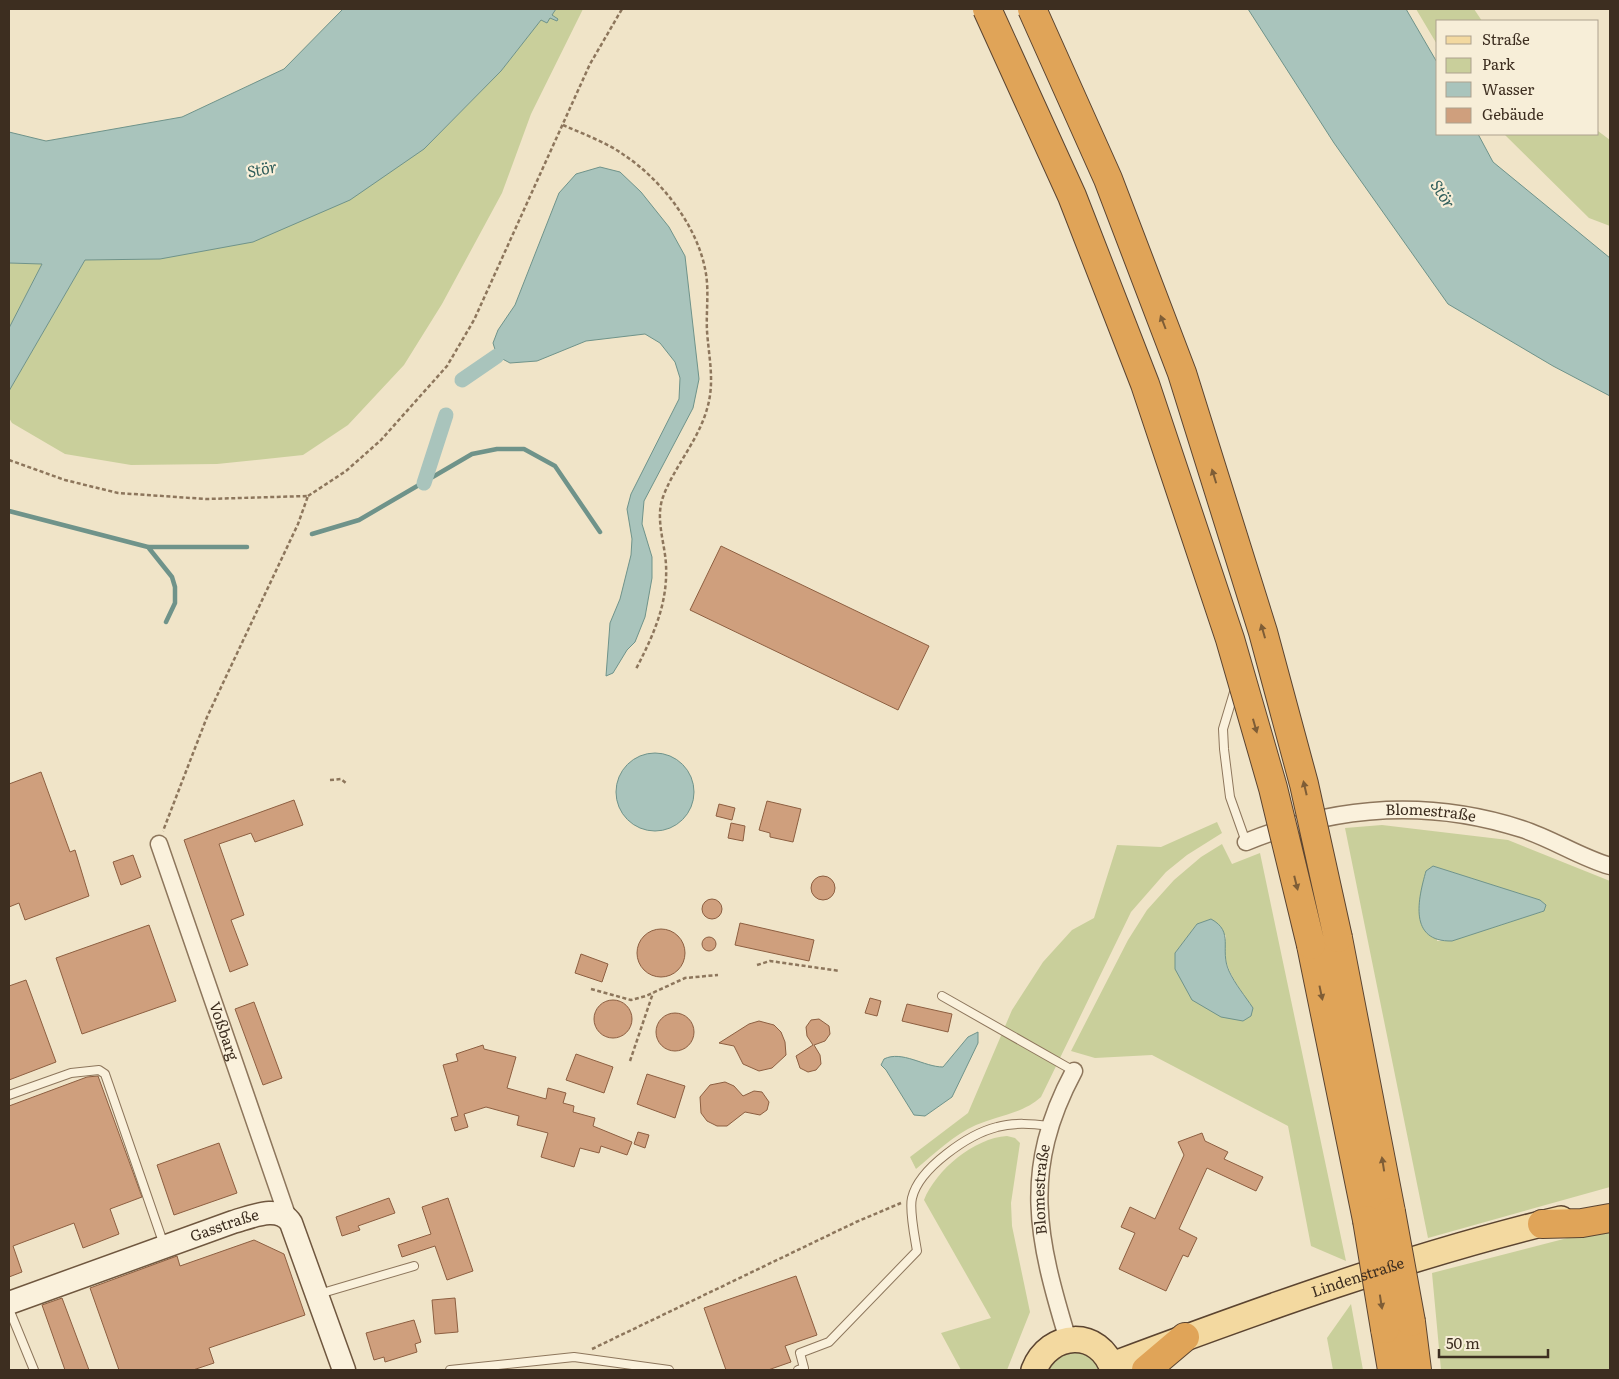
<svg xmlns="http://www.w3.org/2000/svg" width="1619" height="1379" font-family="Literata,serif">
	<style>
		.green { fill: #c9cf9b; fill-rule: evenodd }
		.water { fill: #a9c4bc; stroke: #6f938a }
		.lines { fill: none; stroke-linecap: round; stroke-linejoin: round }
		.stream { stroke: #6f938a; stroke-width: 4.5 }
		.canal { stroke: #a9c4bc; stroke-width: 15 }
		.building { fill: #cf9f7d; stroke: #8d5f41 }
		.lane-casing { stroke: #8d765c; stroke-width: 10 }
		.street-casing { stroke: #8d765c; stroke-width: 19 }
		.secondary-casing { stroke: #6f573f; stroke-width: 25 }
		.primary-casing { stroke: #5b4430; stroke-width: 28 }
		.highway-casing { stroke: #5b4430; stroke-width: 30 }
		.path { stroke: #8d765c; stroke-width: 2.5; stroke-dasharray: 4 2.5; stroke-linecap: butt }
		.lane { stroke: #faf1dc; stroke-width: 8 }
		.street { stroke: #faf1dc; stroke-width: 16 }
		.secondary { stroke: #faf1dc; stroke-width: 22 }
		.primary { stroke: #f3d9a0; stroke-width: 25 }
		.highway { stroke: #e0a458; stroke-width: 28 }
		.highway-bridge-casing { stroke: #5b4430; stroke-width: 30; stroke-linecap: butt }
		.highway-bridge { stroke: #e0a458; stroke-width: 28 }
		.oneway { fill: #7e5d36 }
		.labels { text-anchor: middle; stroke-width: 4.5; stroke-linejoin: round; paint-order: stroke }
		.street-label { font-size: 15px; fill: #3d2e20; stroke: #f7eed8 }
		.water-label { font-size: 16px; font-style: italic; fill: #2f5d5a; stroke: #f7eed8 }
	</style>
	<rect width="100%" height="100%" fill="#f0e4c8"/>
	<path class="green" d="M556,9H583L531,114L502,193L442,304L404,365L348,425L303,455L217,464L131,465L65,454L12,423L9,418V391L85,260L160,259L424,149L501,71L541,19L552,15Z
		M1416,9H1474L1482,21H1438V46Z
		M1598,131L1610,140V226L1589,218L1504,134H1598Z
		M9,263L42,264L9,328Z
		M1217,822L1222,833L1187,855L1166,872L1131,912L1041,1097C1024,1113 997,1116 976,1125C954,1135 935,1153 916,1169L910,1157L968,1113L1012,1010L1043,962L1072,930L1094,918L1117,845L1161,847Z
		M1382,825L1508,840L1610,881V1187L1428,1238L1345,828ZM1433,866L1539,900L1546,905L1544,911L1451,941H1437Z
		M1222,844L1232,864L1260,853L1346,1261L1311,1246L1288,1126L1152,1055L1095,1058L1071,1051L1128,940L1147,910L1174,880L1201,857ZM1211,919L1226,936C1220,966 1237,984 1253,1008L1175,953L1197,924Z
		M1007,1136L1015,1138L1020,1143L1011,1203L1012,1226L1030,1312L1007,1370H961L941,1333L991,1318L924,1200C936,1170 974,1138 1007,1136Z
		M1610,1227V1370H1441L1432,1273Z
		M1351,1304L1363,1370H1333L1327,1338Z
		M1056,1350L1088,1352L1100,1369L1039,1370Z"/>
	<path class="water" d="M343,9H556L552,15L558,19L557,21L550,18L547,23L541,20L501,71L424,149L350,200L253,242L160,259L85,260L9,391V328L42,264L9,263V132L46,141L182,117L284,69Z
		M1248,9H1406L1438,64V134H1478L1493,162L1610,258V396L1553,366L1448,304L1334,143Z
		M600,167L620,172L641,192L669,227L685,256L699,379L693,408L644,501L642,524L652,557V578L645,617L635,642L627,650L613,673L606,676L610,623L620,599L631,555L632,539L627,509L631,494L679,399L680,378L675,362L660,343L645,334L586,341L537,361L510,363L497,356L493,343L498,330L515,305L559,193L576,174Z
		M616 792a39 39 0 1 1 78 0a39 39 0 1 1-78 0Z
		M1433,866L1540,900L1546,905L1544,911L1452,941C1408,942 1418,899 1426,871Z
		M1211,919C1235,932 1219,949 1229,971C1235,984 1245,996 1253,1008L1251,1016L1243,1021L1221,1017L1192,1000L1175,969V953L1197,924Z
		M978,1032V1043L952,1097L925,1116L914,1115L886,1070L881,1065L884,1059C902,1050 924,1067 943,1067L968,1037Z"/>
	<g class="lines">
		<path class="stream" d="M9,511L148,547L172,577L175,587V603L166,622
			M312,534L359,520L472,454L497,449H524L555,466L600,532
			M149,547H247"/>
		<path class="canal" d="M462,380L497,356
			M424,483L446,415"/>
	</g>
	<path class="building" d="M721,546L929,646L898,710L690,610Z
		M41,772L70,852L75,850L89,896L25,920L19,903L9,907V784Z
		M294,800L303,825L255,842L251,833L219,844L244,915L231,920L248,965L230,972L184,840Z
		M767,801L801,809L793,842L770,837V833L759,830Z
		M719,804L735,808L732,820L716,816Z
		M731,823L745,826L743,841L728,838Z
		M133,855L141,877L121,885L113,862Z
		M811 888a12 12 0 1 1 24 0a12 12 0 1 1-24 0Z
		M702 909a10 10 0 1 1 20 0a10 10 0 1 1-20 0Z
		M740,923L814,940L809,961L735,945Z
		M149,925L176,1001L82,1034L56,958Z
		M637 953a24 24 0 1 1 48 0a24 24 0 1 1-48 0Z
		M702 944a7 7 0 1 1 14 0a7 7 0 1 1-14 0Z
		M581,954L608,964L602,982L575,973Z
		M26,980L56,1062L9,1080V986Z
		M870,998L881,1001L877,1016L865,1013Z
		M594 1019a19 19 0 1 1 38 0a19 19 0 1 1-38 0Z
		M254,1002L282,1078L263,1085L235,1009Z
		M907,1004L952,1014L948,1032L902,1021Z
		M656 1032a19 19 0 1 1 38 0a19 19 0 1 1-38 0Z
		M819,1019L829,1026L830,1034L825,1041L814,1045L820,1055L821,1064L816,1070L808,1072L800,1068L796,1056L813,1045L807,1036L806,1027L811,1020Z
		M759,1021L774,1025L781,1032L785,1042L786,1055L772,1068L759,1071L743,1064L734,1046L719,1043L749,1024Z
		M483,1045L484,1049L516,1057L507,1088L546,1099L548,1088L566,1093L563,1103L574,1106L573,1112L595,1118L593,1126L632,1142L627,1155L601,1146L599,1153L580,1148L574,1167L541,1157L548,1133L517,1125L519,1116L486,1107L464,1114L468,1127L455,1131L451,1118L458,1116L443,1065L458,1061L456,1054Z
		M576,1054L613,1067L604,1093L566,1080Z
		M647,1074L685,1086L675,1118L637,1104Z
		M98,1076L142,1197L110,1209L119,1234L83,1248L74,1223L13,1246L22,1272L9,1277V1106L87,1077Z
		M725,1082L734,1086L743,1096L754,1091L762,1092L769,1102L767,1110L760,1115L745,1112L727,1126H717L707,1121L701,1113L700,1097L710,1085Z
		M638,1132L649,1135L645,1148L634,1144Z
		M1202,1133L1205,1141L1228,1152L1224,1159L1263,1177L1256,1191L1207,1168L1179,1229L1197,1238L1188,1257L1183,1255L1166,1291L1119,1269L1135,1233L1121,1227L1130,1207L1155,1219L1184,1155L1178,1142Z
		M219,1143L237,1193L174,1215L157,1165Z
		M389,1198L395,1213L358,1226L360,1230L342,1236L336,1217Z
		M448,1198L473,1271L447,1280L435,1246L402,1257L398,1245L431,1234L422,1207Z
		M254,1240L284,1254L305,1315L209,1348L214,1363L193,1370H119L90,1288L177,1256L180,1266Z
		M796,1276L817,1335L785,1346L791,1362L768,1370H726L704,1308Z
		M62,1298L89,1370H65L42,1305Z
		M455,1298L458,1332L435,1334L432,1300Z
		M414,1320L421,1342L415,1344L417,1352L385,1362L384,1357L374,1360L366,1333Z"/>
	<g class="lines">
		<defs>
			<path id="lane" d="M1235,689L1223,729L1224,749L1230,797L1246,842
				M942,996L1074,1071
				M9,1095L71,1073L99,1070L105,1074L164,1245
				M319,1294L414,1266
				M9,1309L34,1370
				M450,1370L574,1357L669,1370
				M798,1370L804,1368L800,1353L829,1342L917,1251C915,1238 909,1210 912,1198C919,1168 969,1134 997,1127C1014,1122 1033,1124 1050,1126"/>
			<g id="street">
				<path id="s1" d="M1246,842C1337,805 1429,799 1522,829C1553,839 1579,857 1610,866"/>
				<path id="s2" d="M159,844L288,1218"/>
				<path id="s3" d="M1068,1340C1037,1238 1021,1170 1074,1071"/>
			</g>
			<g id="secondary">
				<path id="s4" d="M9,1303L233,1222C251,1217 279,1204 291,1223L344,1370"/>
			</g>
			<g id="primary">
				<path id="s5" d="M1112,1365C1259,1310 1408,1256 1561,1219"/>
				<path d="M1034,1370C1049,1331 1100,1328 1113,1370"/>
			</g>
			<path id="highway" d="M1338,938L1391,1212
				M1311,945L1367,1220
				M1542,1224L1582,1223L1610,1218
				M1411,1322L1417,1370
				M1385,1329L1392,1370
				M1146,1370L1185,1337"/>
		</defs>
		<use href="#lane" class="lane-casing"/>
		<use href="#street" class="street-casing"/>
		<use href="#secondary" class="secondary-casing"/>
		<use href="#primary" class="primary-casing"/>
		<use href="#highway" class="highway-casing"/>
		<path class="path" d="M563,125C583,134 606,142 624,155C662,180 699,228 706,274C709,293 706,312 707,331C709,359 715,382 707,409C698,441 674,467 663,497C655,519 665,543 666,565C668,604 653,636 636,669
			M9,460L65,480L118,493L206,499L308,496L298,524L207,717L163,831
			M308,496L346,471L381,440L447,366L474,320L590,64L622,9
			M330,780L341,779L347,784
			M757,965L770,961L840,971
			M591,989L631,1000L646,996L685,978L718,975
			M630,1061L653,993
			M592,1349L856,1222L901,1203"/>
		<use href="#lane" class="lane"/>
		<use href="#street" class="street"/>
		<use href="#secondary" class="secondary"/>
		<use href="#primary" class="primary"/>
		<use href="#highway" class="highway"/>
		<defs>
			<path id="highway-bridge" d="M987,9L1072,196L1145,384L1230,639L1273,788L1311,945
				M1032,9L1108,179L1182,373L1263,632L1304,784L1338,938
				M1391,1212L1411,1322
				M1367,1220L1385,1329"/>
		</defs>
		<use href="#highway-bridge" class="highway-bridge-casing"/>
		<use href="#highway-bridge" class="highway-bridge"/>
	</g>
	<defs><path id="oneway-solid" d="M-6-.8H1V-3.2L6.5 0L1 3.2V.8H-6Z" transform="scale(1.25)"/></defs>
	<g class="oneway">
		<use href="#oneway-solid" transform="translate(1163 322) rotate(-111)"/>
		<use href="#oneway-solid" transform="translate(1214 476) rotate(-107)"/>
		<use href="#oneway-solid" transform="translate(1263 631) rotate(-106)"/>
		<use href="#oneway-solid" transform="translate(1255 726) rotate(74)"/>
		<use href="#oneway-solid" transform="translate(1305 788) rotate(-103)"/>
		<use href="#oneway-solid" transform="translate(1296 883) rotate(76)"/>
		<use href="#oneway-solid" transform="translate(1321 993) rotate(78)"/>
		<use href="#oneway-solid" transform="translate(1383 1164) rotate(-99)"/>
		<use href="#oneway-solid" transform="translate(1381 1302) rotate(81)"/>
	</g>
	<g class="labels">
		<g class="street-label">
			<text dy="5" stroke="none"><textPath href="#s1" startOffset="189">Blomestraße</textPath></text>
			<text dy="5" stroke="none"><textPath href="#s2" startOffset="198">Voßbarg</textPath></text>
			<text dy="5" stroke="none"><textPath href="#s3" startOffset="154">Blomestraße</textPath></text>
			<text dy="5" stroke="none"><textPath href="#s4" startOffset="229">Gasstraße</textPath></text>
			<text dy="5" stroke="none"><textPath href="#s5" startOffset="261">Lindenstraße</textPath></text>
		</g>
		<g class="water-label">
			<text transform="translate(262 169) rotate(-11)" y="6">Stör</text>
			<text transform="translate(1443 194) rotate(57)" y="6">Stör</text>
		</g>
	</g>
	<rect width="1619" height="1379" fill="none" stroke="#3d2e20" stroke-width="20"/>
	<rect x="1436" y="20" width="162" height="115" fill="#f7eed8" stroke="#ada18e"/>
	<rect x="1446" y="36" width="25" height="8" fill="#f3d9a0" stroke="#ada18e"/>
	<text x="1482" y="45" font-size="15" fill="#3d2e20">Straße</text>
	<rect x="1446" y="58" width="25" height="15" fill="#c9cf9b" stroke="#ada18e"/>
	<text x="1482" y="70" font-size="15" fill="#3d2e20">Park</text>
	<rect x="1446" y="82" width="25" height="15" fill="#a9c4bc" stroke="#ada18e"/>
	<text x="1482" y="95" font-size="15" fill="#3d2e20">Wasser</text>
	<rect x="1446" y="108" width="25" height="15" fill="#cf9f7d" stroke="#ada18e"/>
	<text x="1482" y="120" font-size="15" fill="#3d2e20">Gebäude</text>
	<path d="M1439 1349v8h109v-8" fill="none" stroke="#3d2e20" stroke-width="2.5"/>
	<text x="1446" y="1349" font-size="15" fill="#3d2e20" stroke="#f7eed8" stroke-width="4" paint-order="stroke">50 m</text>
</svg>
